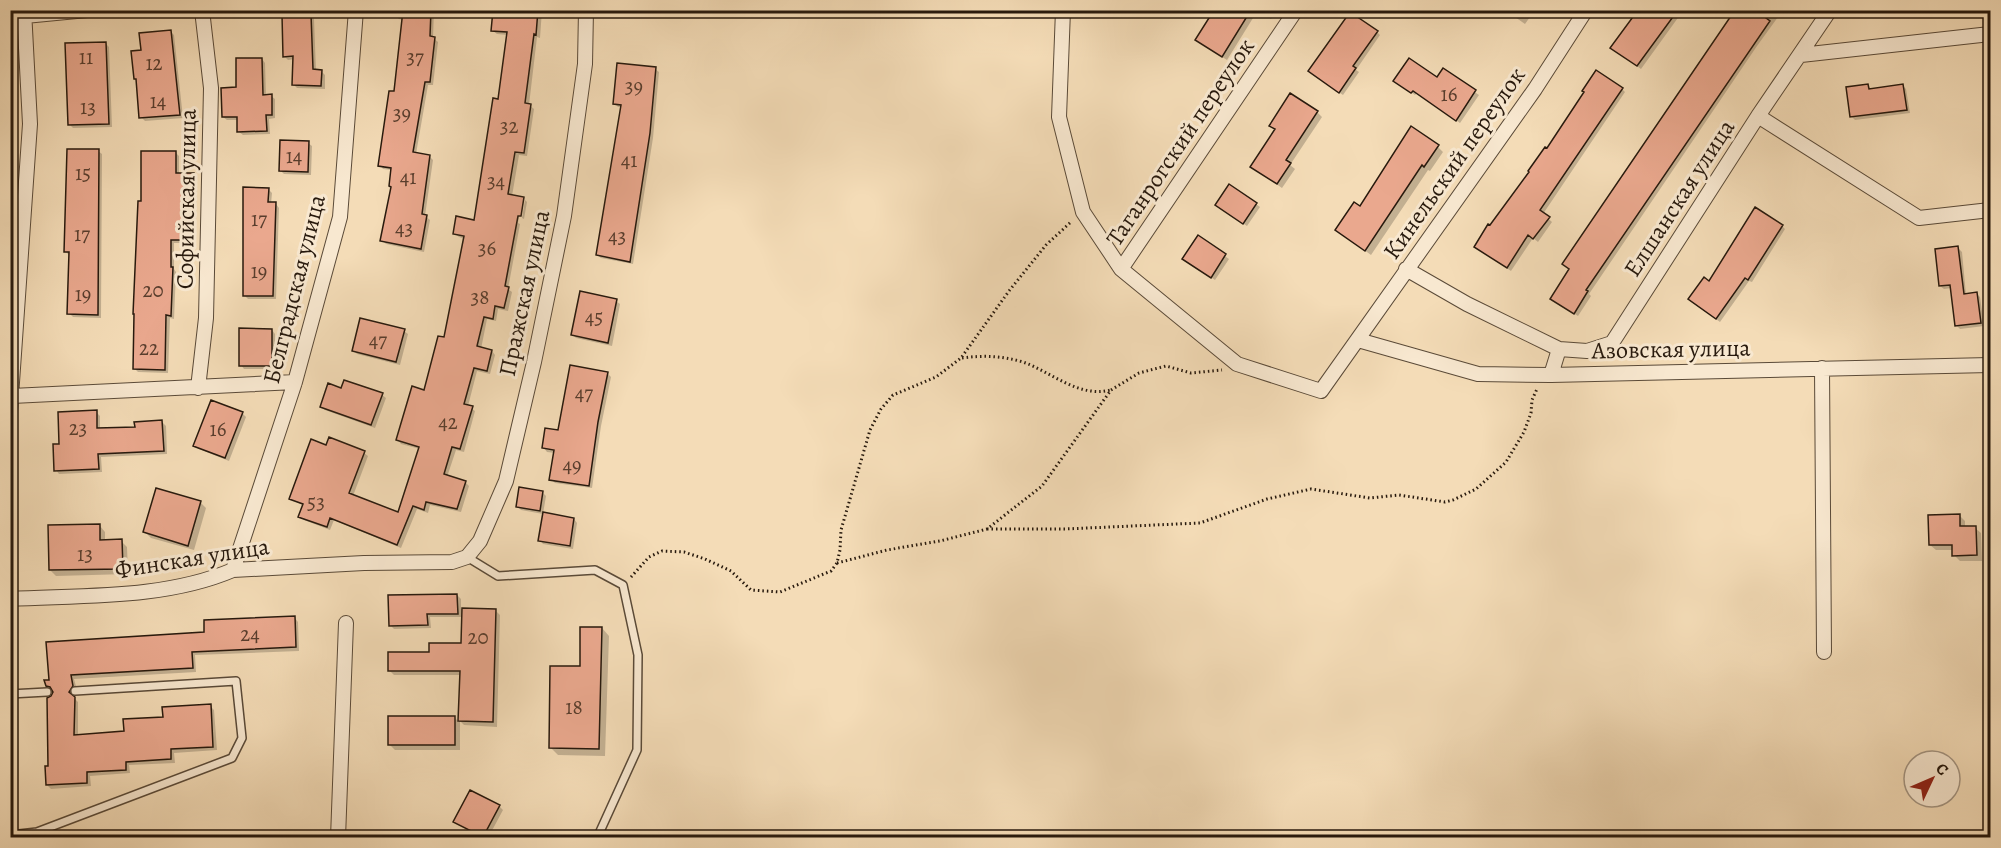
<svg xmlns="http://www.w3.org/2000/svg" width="2001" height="848" font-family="Alegreya,serif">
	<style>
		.shadow { fill: #0003 }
		.building { fill: #eaa88e; stroke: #27190d; stroke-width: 1.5 }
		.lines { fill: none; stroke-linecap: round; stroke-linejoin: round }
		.lane-casing { stroke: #5a4a38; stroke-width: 10 }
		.street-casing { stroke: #5a4a38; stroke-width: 16 }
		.path { stroke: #27190d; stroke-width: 3; stroke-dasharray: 1.5 3; stroke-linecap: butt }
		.lane { stroke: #f8e8d0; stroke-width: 7 }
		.street { stroke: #f8e8d0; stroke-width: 14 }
		.labels { text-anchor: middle; stroke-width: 6; stroke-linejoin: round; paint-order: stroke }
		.number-label { font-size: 21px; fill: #583d2d }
		.street-label { font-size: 24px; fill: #27190d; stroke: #f8e8d0 }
	</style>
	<rect width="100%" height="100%" fill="#f4dcb7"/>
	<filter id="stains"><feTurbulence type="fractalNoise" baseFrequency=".00333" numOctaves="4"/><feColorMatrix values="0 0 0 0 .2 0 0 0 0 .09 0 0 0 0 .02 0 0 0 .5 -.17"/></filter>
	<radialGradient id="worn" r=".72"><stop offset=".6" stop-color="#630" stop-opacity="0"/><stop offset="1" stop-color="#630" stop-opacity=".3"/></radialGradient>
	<path class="shadow" d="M396,10H434L433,38L438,42L433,85H428L416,154L429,156L433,160L425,216L430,220L424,252L386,244L382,240L392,188V170L383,169L380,165L395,93L404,20L399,19L396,16Z
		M494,10H542L540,38L537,37L529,105L534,109L527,156L519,155L512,196L524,199H522L518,223L520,224L508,289L512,292L508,311L498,309L496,321L487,319L481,349L492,351L495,355L490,374L477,371L468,406L475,411L464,452L456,450L447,477L465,482L469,486L461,512L430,505L428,513L417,509L401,548L334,520L330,530L304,520L300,516L304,506L291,499L326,447L364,453L368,456L353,496L399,514L420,449L401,444L398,440L425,392L445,339L465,239L459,237L455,234L476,221L500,101L508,35L497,34L493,31Z
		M1216,10H1258L1227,60L1202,44Z
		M1259,10H1277L1271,19Z
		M1505,10H1535L1525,24Z
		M1675,10L1680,15L1641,69L1616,51Z
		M1737,10H1783L1757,46L1589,294L1591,296L1578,316L1556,302Z
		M311,15L314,19L316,71H321L325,75V89L297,88L293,84L295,59L288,60L284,56Z
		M171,32L174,35L183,118L145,121L141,117L143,51Z
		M1377,32L1380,35L1356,70L1359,72L1343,95L1313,75Z
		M106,44L109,47L112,127L73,128L69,124Z
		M262,59L265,63L266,96H271L275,99V118L269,119L270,134L243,135L239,132L238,120H227L223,117Z
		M655,69L659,72L653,138L633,264L601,258L597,255L622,107H618L614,103Z
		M1443,70L1479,95L1460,123L1417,93L1415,95L1399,84L1437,79Z
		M1902,85L1906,89L1910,113L1855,120L1851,116L1867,86L1871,89Z
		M1622,89L1625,92L1543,214L1552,222L1538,242L1533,238L1511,271L1479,250L1491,227L1547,150Z
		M1317,112L1322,117L1290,165L1295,169L1282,188L1257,171L1276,130L1271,125Z
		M308,143L312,146L311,175L284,174L281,171Z
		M1438,147L1443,152L1430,171L1428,170L1371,255L1337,230L1360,208Z
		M98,151L102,154L101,318L73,317L69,313V255L66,252Z
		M176,153L179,156V175H194L197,178L195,243H174V269L176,272L174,319L170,318L168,373L138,372L134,368L142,202Z
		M268,189L272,193L271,204H276L279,208L276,299H248L244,295Z
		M525,200L527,202L524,219L522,218Z
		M1256,204L1260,207L1247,226L1220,208Z
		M1782,226L1785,229L1752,282L1749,281L1720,322L1693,303L1710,283Z
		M1198,237L1229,259L1215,280L1188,262Z
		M1958,248L1962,252L1966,295L1977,294L1980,297L1984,326L1960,329L1956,325L1952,288L1944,289L1940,286Z
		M616,301L620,304L612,346L576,338L572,334Z
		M272,330L275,334V369H244L241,365Z
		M404,331L408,334L400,365L357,354L353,350Z
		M607,373L611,377L601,426L592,488L555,483L551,479L555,453L547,452L544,448Z
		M342,390L382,395L386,398L375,428L325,410L321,407Z
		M96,412L100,416V430L136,429L162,422L166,426L167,454L101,457L102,472L59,474L56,470L61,446Z
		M242,413L246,417L229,461L199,449L195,446Z
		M542,492L546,496L543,514L521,510L518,507Z
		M200,502L206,508L194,550L151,538L145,532Z
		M1959,515L1965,521V528H1975L1981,533L1982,561H1960L1954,555V550H1936L1930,545Z
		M574,519L577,523L573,549L543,544L540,540Z
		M100,526L105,532V541H121L127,547L128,574L56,576L50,570Z
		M457,595L461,599V609L495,610L500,615L497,727L464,725L460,721V750H395L389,744L454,717L459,722L461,675H394L389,670L430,654L462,645L463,617H430L431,628L394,629L390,625Z
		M294,617L298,622L299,651L195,655L196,672L74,679L77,690L73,697L78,702V736L125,733L164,719L210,706L214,710L217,750L174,753L175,763L129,765L130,773L90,776L91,786L51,789L47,785L52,698L54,692L47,686L46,682L206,634Z
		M602,628L609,636L605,756L558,755L550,747L581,668Z
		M499,806L503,810L488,838H482L455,822Z"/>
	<path class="building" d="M403,10H431L430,36L435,37L430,82H425L413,152L430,155L422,214L427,215L421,249L380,241L391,187L389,186L391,168L378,166L389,91H394Z
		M493,10H538L536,35L534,34L525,103L531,104L524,153L515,152L508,194L524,197L521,216H518L505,286L509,287L504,308L495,306L493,319L484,317L477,346L492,350L487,371L474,368L464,404L473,406L460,449L452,447L444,474L466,481L457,509L426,502L424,510L413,506L397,545L330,518L327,527L298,517L303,504L289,499L311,439L326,445L329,437L365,451L349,493L398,512L419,447L396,440L412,386L424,390L438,336L444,337L464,236L453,234L456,216L474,220L493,98L498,99L507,32L491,31Z
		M1214,10H1251L1222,57L1195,40Z
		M1638,10H1678L1637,66L1610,48Z
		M1735,10H1755L1770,21L1586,290L1588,291L1574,314L1550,299L1569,269L1562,264Z
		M1350,12L1378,31L1353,66L1356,68L1339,93L1308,71Z
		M311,14L313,69L322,70L321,86L292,85L293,56L283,57L282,15Z
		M171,30L180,115L139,118L136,79H134L131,51L141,50L139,33Z
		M106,42L109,124L68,125L65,43Z
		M236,58H262L263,95L272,94V115H266L267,131L237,132V117H222L221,88L236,87Z
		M1409,58L1437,77L1443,68L1476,90L1456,121L1413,91L1411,93L1393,81Z
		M617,63L656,67L650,133L630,262L596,255L621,105L613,104Z
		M1596,70L1623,88L1540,210L1550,217L1533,239L1528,235L1507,268L1474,247L1488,224L1490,225L1529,172L1528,171L1545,147L1547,148L1584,92L1582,91Z
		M1868,84L1869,89L1903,84L1907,110L1850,117L1846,87Z
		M1290,93L1318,111L1286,160L1291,163L1277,184L1250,167L1275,129L1269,126Z
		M1411,126L1439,145L1424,167L1422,165L1365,251L1335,230L1354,202L1360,206Z
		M280,140L309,141L308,172L279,171Z
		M67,149H99L98,315L67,314L69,252H64Z
		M141,151H176V173H194L192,240H171V267H173L171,316L166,315L165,370L133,369L134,314H133L138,201H141Z
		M1229,184L1257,203L1243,224L1215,205Z
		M243,187L269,188L268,202H276L273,296H243Z
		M1755,207L1783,225L1748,280L1745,278L1716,319L1688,299L1704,277L1709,281Z
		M1198,235L1226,254L1211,278L1182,259Z
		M1958,246L1964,294L1977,292L1981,323L1955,326L1950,285L1939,286L1935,249Z
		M580,291L617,299L608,343L571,335Z
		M360,318L405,329L396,362L352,351Z
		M239,328L272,329V366H239Z
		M570,365L608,372L598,422L589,486L549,480L554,450L542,448L545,428L558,430Z
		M344,380L383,393L371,425L320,407L328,383L341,388Z
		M211,400L243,412L225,458L193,446Z
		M97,410V428L135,427L134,422L162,420L164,451L98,454L99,469L54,471L53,444H59L58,412Z
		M519,487L543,491L540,511L516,507Z
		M156,488L201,501L188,546L143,532Z
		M543,512L574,518L570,546L538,541Z
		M1960,514V526H1976L1977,555L1952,556V545H1929L1928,515Z
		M100,524V540L122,539L123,569L49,570L48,525Z
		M457,594L458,614H427L428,625L389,626L388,595Z
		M462,608L496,609L493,722L458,721L460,671H388V652H429V643H461Z
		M295,616L296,647L192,652L193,668L71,675L73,686L69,692L75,697L74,735L124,731L123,719L163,717L162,707L211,704L213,747L171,749V759L126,762V770L87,772V783L46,785L45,766H48L47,698L51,696L53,692L50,687L46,686L44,680H49L46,642L204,632V620Z
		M580,627H602L599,749L549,748L550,666H580Z
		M388,716H455V745H388Z
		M470,790L500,805L483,837L453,822Z"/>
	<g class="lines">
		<defs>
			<path id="lane" d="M467,557L498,576L595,570L623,585L638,655L637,750L597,838
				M10,694L47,692
				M10,835L37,832L232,758L242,738L236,681L75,691"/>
			<path id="street" d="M1063,10L1059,117L1083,212L1121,269L1237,364L1321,391L1535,89L1586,10
				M25,16L87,10
				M1801,55L1990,34
				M1758,116L1919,218L1990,210
				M1121,269L1296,10
				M1406,269L1467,304L1559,349
				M1358,340L1478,374L1551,375L1990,365
				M1822,368L1824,652
				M1551,375L1559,349L1587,351L1612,343L1758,116L1830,10
				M198,388L206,318L211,88L202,10
				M12,396L295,382
				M10,411L30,124L24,10
				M233,570L295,382L340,217L356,10
				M10,599C84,595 165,599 233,570L364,563L452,562L467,557L480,541L506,481L534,362L564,216L585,64L586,10
				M338,838L346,623"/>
		</defs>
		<use href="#lane" class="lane-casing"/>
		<use href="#street" class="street-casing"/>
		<path class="path" d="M962,358C984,355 1002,356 1023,362C1051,372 1079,398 1110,390
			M987,529H1065L1200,523L1267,499L1311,489L1370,498L1399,495L1445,502L1453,500L1476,489L1506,462L1524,432L1531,413L1532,400L1537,389
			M837,563L887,550L940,541L987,529L1042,486L1111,390L1139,373L1166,366L1191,373L1222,370
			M631,577L649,557L662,551L684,552L705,559L731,571L751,590L780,592L831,571L837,563L840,550L841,530L870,430L881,409L893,395L936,377L961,358L1009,291L1046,245L1072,221"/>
		<use href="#lane" class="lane"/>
		<use href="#street" class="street"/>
	</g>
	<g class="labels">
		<g class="number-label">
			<text x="86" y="64">11</text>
			<text x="415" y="64">37</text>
			<text x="154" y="70">12</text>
			<text x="634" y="93">39</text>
			<text x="1449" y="101">16</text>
			<text x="158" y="108">14</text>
			<text x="88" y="114">13</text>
			<text x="402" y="120">39</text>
			<text x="509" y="133">32</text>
			<text x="294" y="163">14</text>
			<text x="629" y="167">41</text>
			<text x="83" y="180">15</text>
			<text x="408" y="184">41</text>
			<text x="496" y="188">34</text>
			<text x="259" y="226">17</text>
			<text x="404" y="235">43</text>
			<text x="82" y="241">17</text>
			<text x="617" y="243">43</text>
			<text x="487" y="255">36</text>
			<text x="259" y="278">19</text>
			<text x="153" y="297">20</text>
			<text x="83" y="301">19</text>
			<text x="480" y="304">38</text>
			<text x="594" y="324">45</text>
			<text x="378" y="347">47</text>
			<text x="149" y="355">22</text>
			<text x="584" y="400">47</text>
			<text x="448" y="429">42</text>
			<text x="78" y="435">23</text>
			<text x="218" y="436">16</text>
			<text x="572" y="472">49</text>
			<text x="316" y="509">53</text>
			<text x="85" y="561">13</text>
			<text x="250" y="641">24</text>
			<text x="478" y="644">20</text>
			<text x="574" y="714">18</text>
		</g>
		<g class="street-label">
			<text transform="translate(1180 142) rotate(-56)" y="8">Таганрогский переулок</text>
			<text transform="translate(1454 163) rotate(-55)" y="8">Кинельский переулок</text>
			<text transform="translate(1679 198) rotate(-57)" y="8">Елшанская улица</text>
			<text transform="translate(186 199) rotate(-89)" y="8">Софийская улица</text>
			<text transform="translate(294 289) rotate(-76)" y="8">Белградская улица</text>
			<text transform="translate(524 293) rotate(-78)" y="8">Пражская улица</text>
			<text transform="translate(1671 349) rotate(-1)" y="8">Азовская улица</text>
			<text transform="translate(192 558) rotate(-9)" y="8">Финская улица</text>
		</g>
	</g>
	<rect width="2001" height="848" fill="none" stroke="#f4dcb7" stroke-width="36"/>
	<rect x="12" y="12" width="1977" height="824" fill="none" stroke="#27190d" stroke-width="3"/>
	<rect x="18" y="18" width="1965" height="812" fill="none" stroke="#27190d" stroke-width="1.5"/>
	<g transform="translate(1932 779) rotate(46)"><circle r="28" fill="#f8e8d0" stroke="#a49582" stroke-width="1.5"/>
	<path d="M0-4.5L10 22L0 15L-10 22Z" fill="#8f2418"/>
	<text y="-9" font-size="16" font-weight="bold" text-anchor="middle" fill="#27190d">С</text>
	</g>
	<rect width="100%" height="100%" filter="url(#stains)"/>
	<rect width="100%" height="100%" fill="url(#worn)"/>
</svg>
